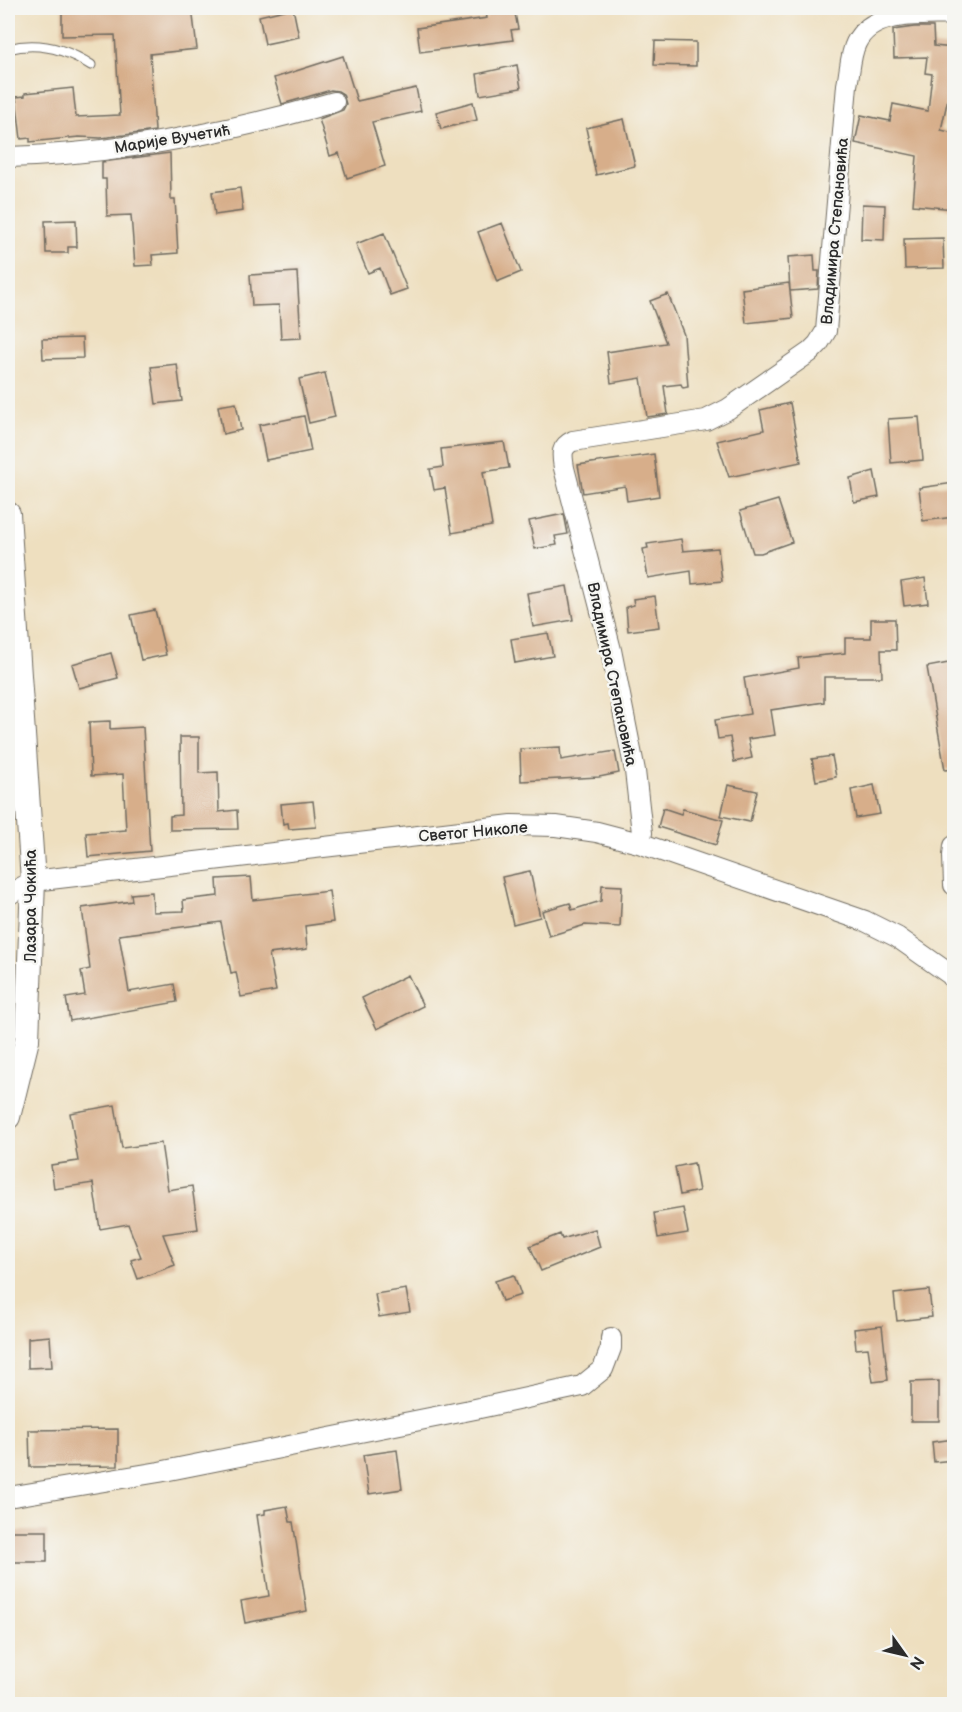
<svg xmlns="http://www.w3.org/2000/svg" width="962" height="1712" font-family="'Balsamiq Sans',sans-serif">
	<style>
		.building { fill: #d7ae8a }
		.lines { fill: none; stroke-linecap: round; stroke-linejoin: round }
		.service-casing { stroke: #6f6a5f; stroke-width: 11 }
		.minor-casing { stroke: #6f6a5f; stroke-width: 22 }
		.tertiary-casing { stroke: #6f6a5f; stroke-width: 26 }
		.service { stroke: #fff; stroke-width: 9 }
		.minor { stroke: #fff; stroke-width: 20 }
		.tertiary { stroke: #fff; stroke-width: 24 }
		.labels { text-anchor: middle; stroke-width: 5; stroke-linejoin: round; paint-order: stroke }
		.street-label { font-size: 16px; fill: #2b2b2b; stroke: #f6f6f2 }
	</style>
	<rect width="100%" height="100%" fill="#f6f6f2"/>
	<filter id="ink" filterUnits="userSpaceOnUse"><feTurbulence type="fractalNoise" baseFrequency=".0167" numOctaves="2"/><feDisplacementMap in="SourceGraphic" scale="12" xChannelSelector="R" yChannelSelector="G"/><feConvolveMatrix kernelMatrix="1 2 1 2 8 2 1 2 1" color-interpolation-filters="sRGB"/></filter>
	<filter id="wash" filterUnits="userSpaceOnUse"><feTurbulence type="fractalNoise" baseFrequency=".008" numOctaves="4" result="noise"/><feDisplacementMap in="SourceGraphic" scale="24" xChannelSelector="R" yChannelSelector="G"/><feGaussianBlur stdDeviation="1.35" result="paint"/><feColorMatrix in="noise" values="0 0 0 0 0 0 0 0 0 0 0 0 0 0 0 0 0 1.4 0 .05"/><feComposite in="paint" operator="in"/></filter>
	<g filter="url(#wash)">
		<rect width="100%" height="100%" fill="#eedfbf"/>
		<g id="blocks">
			<path class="building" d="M62,8H192L197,49L150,54L155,131L101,138L79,137L30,142V138L21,139L16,97L25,96V93L73,88L76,117L120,115L115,35L62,36Z
				M293,8L299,37L265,44L259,16Z
				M508,8H514L518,29L511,30L513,40L420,52L417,28L487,18L486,11Z
				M914,27H933L934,46L954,48V90L950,89L941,130L954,133V209L913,205L917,156L855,143L861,115L890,121L893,104L928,111L932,74L925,73L927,57L894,58L893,30Z
				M655,41L696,42V66L654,65Z
				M343,56L357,101L416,88L421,111L372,122L385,166L347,178L339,153L330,156L319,119L343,110L346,104L343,94L338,91L331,90L282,104L274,78Z
				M517,65L521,88L480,95L477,74Z
				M473,102L477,120L441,129L436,112Z
				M624,119L635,166L596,175L586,128Z
				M170,153L171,199H175L178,253L152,255L153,265L135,266L131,215L107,216L106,179H102V162Z
				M240,188L243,211L215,215L212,192Z
				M862,204L885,205L884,240L861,239Z
				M76,220L77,247H68V253H46L45,221Z
				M502,223L521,272L497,282L478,232Z
				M384,233L407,289L390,295L380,268L368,273L356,244Z
				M943,238L944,268L905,269L904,239Z
				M814,255L815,271H819L818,289L790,291L788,257Z
				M297,272L301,338L281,339L279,305L252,306L250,275Z
				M789,283L793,318L746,323L742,289Z
				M668,294L684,335L688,387L683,388L681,384L664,386L668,414L647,417L641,378L611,383L607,352L666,343L650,301Z
				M82,338L83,358L43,359L42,339Z
				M177,364L182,401L156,404L151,367Z
				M325,373L335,417L309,423L299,379Z
				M236,403L241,430L223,434L218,406Z
				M790,403L801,462L729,477L717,441L764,430L760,410Z
				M304,416L311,451L266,460L259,425Z
				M919,417L923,460L891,463L888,419Z
				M504,442L509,468L483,472L492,526L452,533L445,488L434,490L430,469L443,467L441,449Z
				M654,454L659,496L627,501L625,486L583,493L578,465Z
				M874,471L879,497L854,502L850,478Z
				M954,483V517L923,521L919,488Z
				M778,500L792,542L761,553H753L740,511Z
				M564,514L568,534L555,536L557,545L535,549L529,521Z
				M681,539L683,551L718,548L722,581L692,584L691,571L648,578L643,549L648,548L647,544Z
				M925,578L928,603L904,606L901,582Z
				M567,586L573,620L533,627L527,593Z
				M655,596L659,627L628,631L626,607L634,605L633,599Z
				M155,610L166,655L141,660L131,615Z
				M871,619H895L896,650H881L882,677H824V702L771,710L775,735L748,739L752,758L734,762L730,737L718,739L715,720L750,714L744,678L799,668L798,658L845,653V638H871Z
				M548,633L553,656L515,663L511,639Z
				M111,653L118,678L79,688L72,664Z
				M954,662V769L945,770L927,667Z
				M110,721V729L143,727L150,851L88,857L86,833L126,830L123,774L91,776L89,722Z
				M180,737H199V773L218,772L219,812L237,810L238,829L170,830V816L181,815Z
				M560,747L561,760L615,751L619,773L599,777L521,781L520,749Z
				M832,756L836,777L816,781L812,759Z
				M728,785L757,791L750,822L721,816Z
				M874,785L880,814L856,818L851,790Z
				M313,801L316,827L289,829L288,823L283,824L281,804Z
				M663,808L681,814L683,809L723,820L716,845L658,827Z
				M530,871L540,917L513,924L502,877Z
				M251,877L253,900L329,891L333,922L305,926L307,949L269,954L276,991L241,997L236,972L231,973L221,922L119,935L129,992L174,984L177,1002L70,1021L66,998L85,995L81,971L90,969L82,908L132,901L131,894L152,892L153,912L184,911L183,900L218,896L217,879Z
				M602,885L622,886L620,927L585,925L549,936L542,911L570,903L572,910L601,901Z
				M408,975L423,1006L377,1029L362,998Z
				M115,1105L122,1148L161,1143L168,1190L192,1186L198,1229L163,1234L175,1265L138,1279L131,1260L141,1257L128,1224L100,1229L93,1183L54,1189L51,1165L78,1161L70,1113Z
				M694,1163L699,1191L680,1195L675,1167Z
				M683,1208L688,1233L658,1238L654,1213Z
				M595,1229L600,1247L541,1271L530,1246L560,1234L562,1239Z
				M514,1275L521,1295L502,1301L495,1281Z
				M406,1289L410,1312L379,1317L375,1294Z
				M929,1290L932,1317L897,1321L894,1294Z
				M882,1326L888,1380L873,1382L868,1348L856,1349L854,1329Z
				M50,1336L52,1367L28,1368V1338Z
				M939,1381V1421H911V1382Z
				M118,1429V1466L30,1467L29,1430Z
				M954,1439V1460L934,1462L932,1442Z
				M397,1450L402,1489L369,1494L363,1455Z
				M287,1506L290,1522H293L307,1611L245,1623L241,1601L269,1596L257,1515L265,1514V1510Z
				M10,1531H47V1562H10Z"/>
		</g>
	</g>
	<g filter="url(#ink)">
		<use href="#blocks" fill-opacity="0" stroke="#6f6a5f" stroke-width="1.5"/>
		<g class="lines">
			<defs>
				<path id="service" d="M8,49C37,41 66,49 91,65"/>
				<path id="minor" d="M8,157C119,154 227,133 334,102
					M639,843L642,833L635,771L611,650L564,468C562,455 560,447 573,441L706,420L728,409L810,352L818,344L826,331L847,85C850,72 850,55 856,43C872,9 923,16 954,14
					M954,846L953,856L954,885
					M8,895L33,881L512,825L556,826L597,832L639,843L865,921L897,937L951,975L954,980
					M8,1497L159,1472L475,1409L582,1386L603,1369L611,1348V1338"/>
				<path id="tertiary" d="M8,514L33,881L27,1040L8,1117"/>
			</defs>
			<use href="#service" class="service-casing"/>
			<use href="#minor" class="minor-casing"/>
			<use href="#tertiary" class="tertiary-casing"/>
			<use href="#service" class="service"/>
			<use href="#minor" class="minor"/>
			<use href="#tertiary" class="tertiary"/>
		</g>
	</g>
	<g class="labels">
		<g class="street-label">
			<text transform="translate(172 138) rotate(-9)" y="6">Марије Вучетић</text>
			<text transform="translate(834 231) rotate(-85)" y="6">Владимира Степановића</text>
			<text transform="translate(613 674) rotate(78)" y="6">Владимира Степановића</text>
			<text transform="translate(473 831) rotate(-5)" y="6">Светог Николе</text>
			<text transform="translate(30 906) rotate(-90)" y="6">Лазара Чокића</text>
		</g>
	</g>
	<rect width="962" height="1712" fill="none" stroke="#f6f6f2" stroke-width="30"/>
	<g transform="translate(905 1655) rotate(124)" stroke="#f6f6f2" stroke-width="4.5" paint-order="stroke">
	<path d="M0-4.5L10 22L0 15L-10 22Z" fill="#2b2b2b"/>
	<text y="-9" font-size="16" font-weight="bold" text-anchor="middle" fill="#2b2b2b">N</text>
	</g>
</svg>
